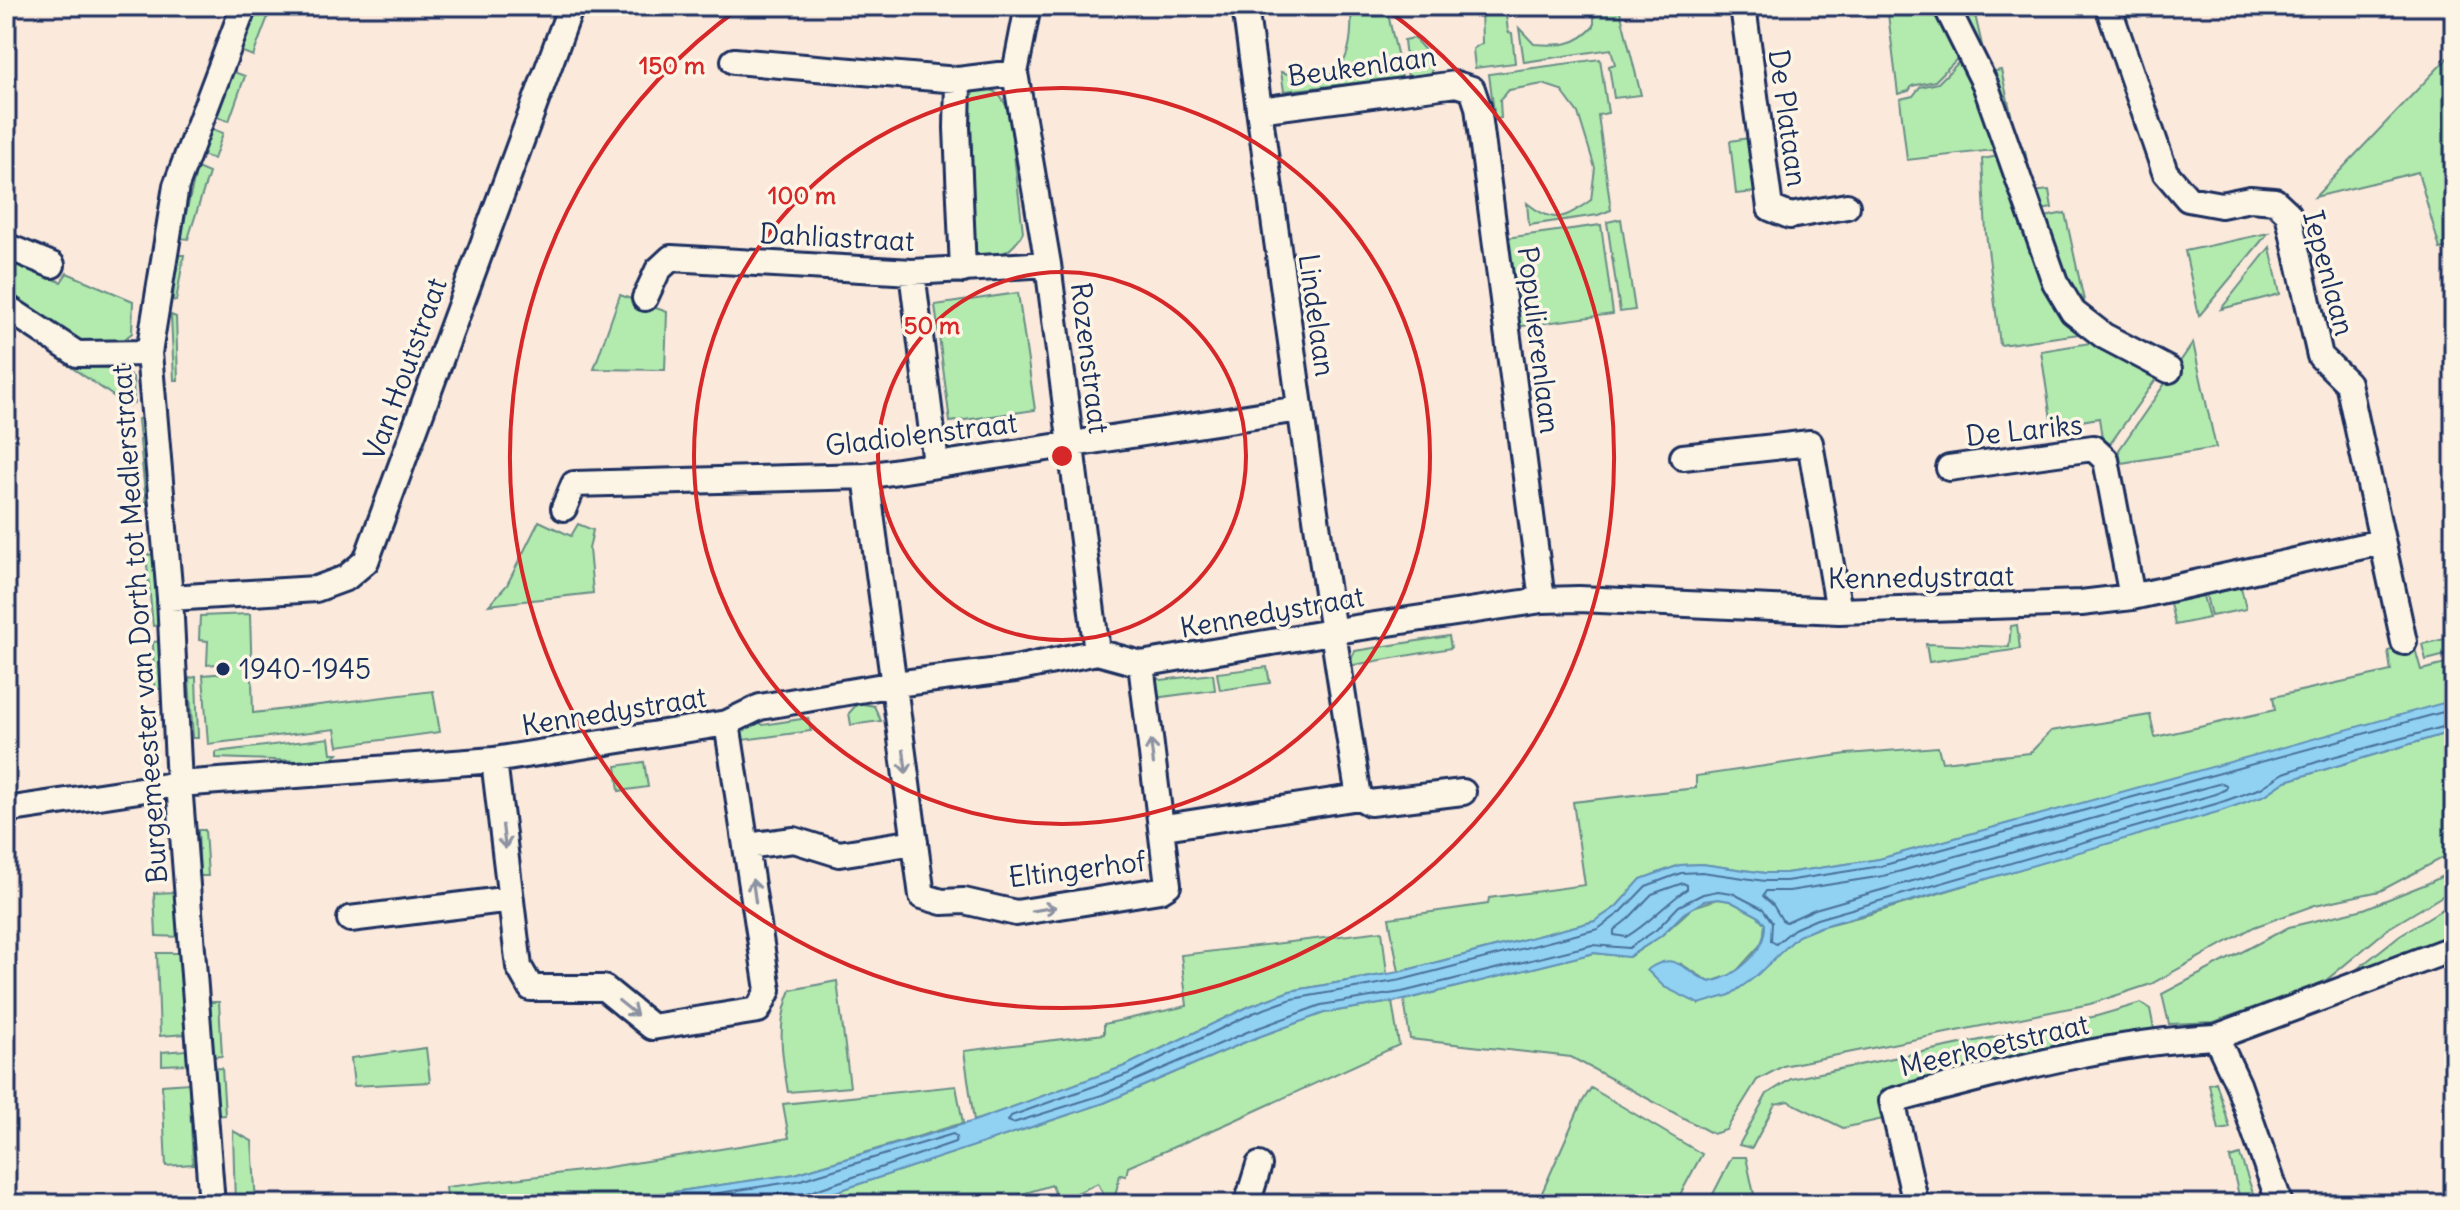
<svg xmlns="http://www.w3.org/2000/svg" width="2460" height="1210" font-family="Delius,sans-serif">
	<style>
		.green { fill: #b3ebae; stroke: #678d86; stroke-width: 2 }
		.water { fill: #91d2f3; stroke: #6291b7; stroke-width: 2 }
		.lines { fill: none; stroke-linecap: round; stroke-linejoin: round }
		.shore { stroke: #4a709a; stroke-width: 2 }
		.minor-casing { stroke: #1b2f5e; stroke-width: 30 }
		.minor { stroke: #fcf5e5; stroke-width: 24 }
		.oneway { stroke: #8c92a2 }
		.ring { fill: none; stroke: #d62828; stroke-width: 4 }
		.poi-dot { fill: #1b2f5e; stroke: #fcf5e5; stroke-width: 3 }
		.labels { text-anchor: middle; stroke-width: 7; stroke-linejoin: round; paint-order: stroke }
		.street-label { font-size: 28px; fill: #1b2f5e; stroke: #fcf5e5 }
		.poi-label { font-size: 28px; fill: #1b2f5e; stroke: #fcf5e5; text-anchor: start }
		.centre { fill: #d62828; stroke: #fcf5e5; stroke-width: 4 }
		.ring-label { font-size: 24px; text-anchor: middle; font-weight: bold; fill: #d62828; stroke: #fcf5e5; stroke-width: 7; stroke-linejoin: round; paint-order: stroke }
	</style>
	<rect width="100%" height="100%" fill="#fbe9db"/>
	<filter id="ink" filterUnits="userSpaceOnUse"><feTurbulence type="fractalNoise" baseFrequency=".0125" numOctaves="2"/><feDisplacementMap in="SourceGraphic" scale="16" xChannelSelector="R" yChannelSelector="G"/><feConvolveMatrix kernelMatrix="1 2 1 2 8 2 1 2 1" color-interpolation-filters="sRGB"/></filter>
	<g filter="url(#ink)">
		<path class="green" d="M256,6H272L253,56L240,51Z
			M1351,6L1387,7C1391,33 1398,53 1402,78L1284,91L1281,72C1342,91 1354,61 1351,6Z
			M1481,6H1505L1508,32L1512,33L1515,63L1475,68L1473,49L1482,43Z
			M1594,6H1622L1620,11L1641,95L1614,98L1609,66L1615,64L1611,49L1524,62L1519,28L1534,44C1559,46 1577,46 1594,26Z
			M1887,6H1941L1964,52L1935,81L1912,86L1909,91L1898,94Z
			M1952,6H1973L1987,67Z
			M1414,38L1430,56L1432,74L1408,77L1404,40Z
			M2454,51V256L2452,246L2440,249L2418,172L2315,197Z
			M1966,55L2003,149L1907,160L1900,99L1913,96L1920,87L1938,83Z
			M1600,59L1608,113L1598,115L1611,210L1598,215L1529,225L1527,203C1554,225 1564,219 1591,200L1595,168L1578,113L1561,90L1543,84L1509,90L1500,100L1501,118L1495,120L1489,74Z
			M2001,70L2018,144L1985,73Z
			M231,71L245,76L229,121L214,116Z
			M981,87C997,90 1003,97 1009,112L1023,232C1013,252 1001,257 979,257L972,250L966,230L974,225L971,118L963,107C965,95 970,90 981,87Z
			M210,128L223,133L214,159L201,155Z
			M1749,138L1757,192L1736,194L1730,141Z
			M2025,151L2033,192L2049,190L2052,208L2031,212L2019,152Z
			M2005,155L2027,218L2094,332L2000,345L1986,233L1982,159Z
			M197,168L209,173L188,239L180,238Z
			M2065,213L2088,319L2035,219Z
			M1621,219L1635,310L1620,312L1607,222Z
			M1601,225L1613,314L1515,327L1505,238Z
			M2268,233L2199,316L2185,251Z
			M2270,247L2280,294L2221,309Z
			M175,255H184L176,301L173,300Z
			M6,260L61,282L67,273L133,301L132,333L115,347H78L6,298Z
			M1018,293L1035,410L950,422L935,305Z
			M620,295L667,312L665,370L594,369Z
			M171,315L176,317L178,380H174Z
			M2102,341L2158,376L2110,444L2102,438L2099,418L2052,426L2041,351Z
			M2193,343L2216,448L2121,463L2119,450Z
			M71,367L116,368L133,377L134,403L128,406Z
			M144,418L154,503L146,505L138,419Z
			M539,521L571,536L578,524L593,530L589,549L593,593L489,605L507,585Z
			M156,554L161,625L153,626L146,555Z
			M2241,587L2246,609L2211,616L2206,595Z
			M2203,596L2209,618L2175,625L2170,603Z
			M250,614L253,713L433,691L440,732L338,746L335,729L208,744L203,675L227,673V663L207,665L208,641L199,640L200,616Z
			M2017,625L2020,649L1929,662L1926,644L2009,647L2011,626Z
			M1449,636L1451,648L1348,666L1355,651Z
			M2454,637V653L2426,660L2422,644Z
			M162,641L163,689H154L153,642Z
			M2414,645L2421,670L2454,662V701L1880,859L1786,873H1765L1702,864L1680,865L1641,879L1616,907L1595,921L1399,972L1389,918L1488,904L1489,898L1585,885L1573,802L1696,788V776L1847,754L1938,747L1942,762L2030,753L2051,731L2150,715L2155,737L2275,710L2273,697L2391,671L2388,651Z
			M1267,667L1270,683L1220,690L1217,673Z
			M1152,673L1161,680L1213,674L1215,690L1154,698Z
			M196,677L198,738H193L189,678Z
			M858,703L874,706L881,721L851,725L849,713Z
			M754,718L763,725L808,718L811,731L743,740L741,724Z
			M2454,731V852L2380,891L2315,905L2254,927L2151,984L2090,1004L1783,1066L1757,1080L1726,1130L1713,1134L1571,1057L1410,1039L1404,1000L1594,953L1629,957L1661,936L1693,907L1718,899L1730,901L1758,916L1765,924L1763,942L1734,974L1710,982L1681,964L1685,996L1699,1004L1777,955L1798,936L1820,927L1870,914L2265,795L2286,781Z
			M329,738L331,753H338L330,762L216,758V752Z
			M644,762L648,787L619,791L616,766Z
			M198,830H205L208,876H200Z
			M2454,870V889L2389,928L2324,982L2214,1022L2169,1024L2162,994L2289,927L2364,909L2431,882Z
			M176,892L182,937L156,936L154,893Z
			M2454,902V936L2352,973L2400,935Z
			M1382,931L1387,974L1290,991L1250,1006L1125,1066L974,1121L964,1051L1104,1034V1024L1187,1006L1181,955Z
			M157,953H182L186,1034L160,1036Z
			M837,981L850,1087L788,1092C782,1056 776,1024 791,990Z
			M207,1002H219L222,1056L209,1057Z
			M1392,1002L1399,1045L1231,1122L1128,1167L1126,1176L1120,1175L1114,1200L1105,1198L1098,1183L1058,1202L1052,1185L989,1204H792L814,1199L1104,1103L1250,1040L1324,1013Z
			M2141,1003L2150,1009L2154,1029L1880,1092L1883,1119L1843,1128L1788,1101L1775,1104L1752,1148L1739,1145L1767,1094L1791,1079L2097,1016Z
			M426,1048L430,1082L354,1086L351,1058Z
			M186,1050L187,1064L162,1065V1052Z
			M222,1068L225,1115L213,1116L210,1069Z
			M2216,1082L2230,1128L2219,1130L2209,1084Z
			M189,1083L193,1164L166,1166L162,1085Z
			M956,1086L963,1123L795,1174L592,1204H448L446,1187L597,1169L789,1138L783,1104Z
			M1591,1088L1702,1154L1675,1204H1537L1581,1104Z
			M233,1131L252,1141L256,1204H235Z
			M2240,1155L2255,1199L2268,1204H2241L2230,1158Z
			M1732,1157H1746L1756,1204H1708Z"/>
		<path class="water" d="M2454,700V731L2286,781L2265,795L2221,811L1820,927L1798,936L1755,977L1730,995L1699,1004L1664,987L1647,970C1676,949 1683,971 1710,982C1736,977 1766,952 1765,924L1758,916L1730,901L1718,899L1704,901L1684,913L1661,936L1628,957L1594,953L1404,1000L1324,1013L1250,1040L1104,1103L814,1199L792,1204H592L795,1174L974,1121L1125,1066L1250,1006L1290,991L1399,972L1595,921L1616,907L1641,879L1680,865L1702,864L1765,873H1786L1879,859Z"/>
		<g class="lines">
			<path class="shore" d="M2454,709L1881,866L1786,881H1765L1702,872L1681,873L1646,886L1621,912L1598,929L1401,980L1292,999L1253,1013L1128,1074L1011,1116L1008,1121L1013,1123L1102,1095L1247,1032L1321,1005L1402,992L1592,945L1629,948L1656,930L1679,906L1703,894L1718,891L1732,893L1763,909L1772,922L1771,941L1776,944L1794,929L1817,919L2219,803L2261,788L2284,773L2329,758L2454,724
				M2222,783L2226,785V789L2216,794L1815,909L1786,922L1782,920L1773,905L1763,896L1766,891H1789L1883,876Z
				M1683,883L1687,885V889C1665,904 1649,924 1626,937L1614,935V930L1628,919L1652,894Z
				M646,1204L797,1181L953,1134L957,1137L955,1142L807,1193L802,1198V1204
				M713,1204L788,1193L792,1196V1204"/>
			<defs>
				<path id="minor" d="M1245,6C1281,270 1316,534 1359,797L1370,803L1463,792
					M1743,6L1770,208L1790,216L1847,206
					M1946,6L1985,84L2055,282L2073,312L2104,336L2169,370
					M2108,6L2165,172L2188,199L2221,205L2250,199L2275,201L2288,213L2320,356L2348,383L2404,642
					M734,61L958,80
					M1015,73L1028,6
					M1259,110L1456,84L1472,89L1478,107L1542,600
					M6,246L52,265
					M963,270L957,128L958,80L1015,73L1048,264L1097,652
					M912,272L936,464
					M645,298L658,270L671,258L912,272L1048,264
					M6,307L77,354L149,353
					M1683,457L1810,443L1839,611
					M1949,468L2093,448L2106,460L2132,597
					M866,476L922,896L942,902L964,901L1016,913L1160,890L1168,885L1141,664
					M564,508L574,484L866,476L1299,409
					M170,598L316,589L346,578L366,561L571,6
					M494,760L519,967L531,988H604L652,1027L758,1010L768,990L727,723
					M6,810L179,784L494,760L727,723L760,707L895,684L1015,669L1097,652L1141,664L1355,628L1542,600L1579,599L1839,611L2081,603L2132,597L2381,542
					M1171,826L1359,797
					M747,846L794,840L839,854L915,842
					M350,919L511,899
					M2216,1037L2454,948
					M212,1204L179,784L170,598L149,353L176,186L244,6
					M1247,1204L1259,1165
					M1916,1204L1892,1101C1998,1073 2106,1042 2216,1037L2238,1084L2280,1204"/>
			</defs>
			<use href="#minor" class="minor-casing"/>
			<use href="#minor" class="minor"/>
		</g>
		<defs><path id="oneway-shaft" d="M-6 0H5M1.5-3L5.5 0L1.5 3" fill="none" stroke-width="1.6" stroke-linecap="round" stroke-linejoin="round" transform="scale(2)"/></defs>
		<g class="oneway">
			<use href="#oneway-shaft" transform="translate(1152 752) rotate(-97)"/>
			<use href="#oneway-shaft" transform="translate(905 762) rotate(83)"/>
			<use href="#oneway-shaft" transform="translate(504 837) rotate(83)"/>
			<use href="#oneway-shaft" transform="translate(754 891) rotate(-98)"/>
			<use href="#oneway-shaft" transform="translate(1044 909) rotate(-9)"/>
			<use href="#oneway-shaft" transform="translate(628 1008) rotate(39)"/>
		</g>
	</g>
	<g class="ring">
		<circle cx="1062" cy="456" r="184"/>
		<circle cx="1062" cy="456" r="368"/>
		<path d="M1383 7A552 552 0 1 1 741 7"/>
	</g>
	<circle class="poi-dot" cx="223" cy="669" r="8"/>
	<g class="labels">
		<g class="street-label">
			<text transform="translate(1362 66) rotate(-8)" y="10">Beukenlaan</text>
			<text transform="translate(1788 118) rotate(82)" y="10">De Plataan</text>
			<text transform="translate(837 237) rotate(3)" y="10">Dahliastraat</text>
			<text transform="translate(2329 273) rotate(75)" y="10">Iepenlaan</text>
			<text transform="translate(1317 315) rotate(82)" y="10">Lindelaan</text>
			<text transform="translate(1539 340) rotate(83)" y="10">Populierenlaan</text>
			<text transform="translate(1090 358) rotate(83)" y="10">Rozenstraat</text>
			<text transform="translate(405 369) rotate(-70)" y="10">Van Houtstraat</text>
			<text transform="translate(2024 430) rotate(-6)" y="10">De Lariks</text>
			<text transform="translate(921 434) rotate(-7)" y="10">Gladiolenstraat</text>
			<text transform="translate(1921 577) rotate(-1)" y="10">Kennedystraat</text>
			<text transform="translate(1272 612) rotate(-10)" y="10">Kennedystraat</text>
			<text transform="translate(139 624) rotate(-94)" y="10">Burgemeester van Dorth tot Medlerstraat</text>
			<text transform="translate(614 711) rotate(-9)" y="10">Kennedystraat</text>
			<text transform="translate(1077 869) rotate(-7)" y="10">Eltingerhof</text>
			<text transform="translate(1994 1045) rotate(-13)" y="10">Meerkoetstraat</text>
		</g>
		<g class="poi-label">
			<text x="239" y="679">1940-1945</text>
		</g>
	</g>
	<circle cx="1062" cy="456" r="12" class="centre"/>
	<g class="ring-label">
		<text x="672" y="74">150 m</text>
		<text x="802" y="204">100 m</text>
		<text x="932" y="334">50 m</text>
	</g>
	<rect width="2460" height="1210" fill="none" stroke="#fcf5e5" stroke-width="32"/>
	<rect x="16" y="16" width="2428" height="1178" fill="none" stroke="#1b2f5e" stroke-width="3" filter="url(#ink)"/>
</svg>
